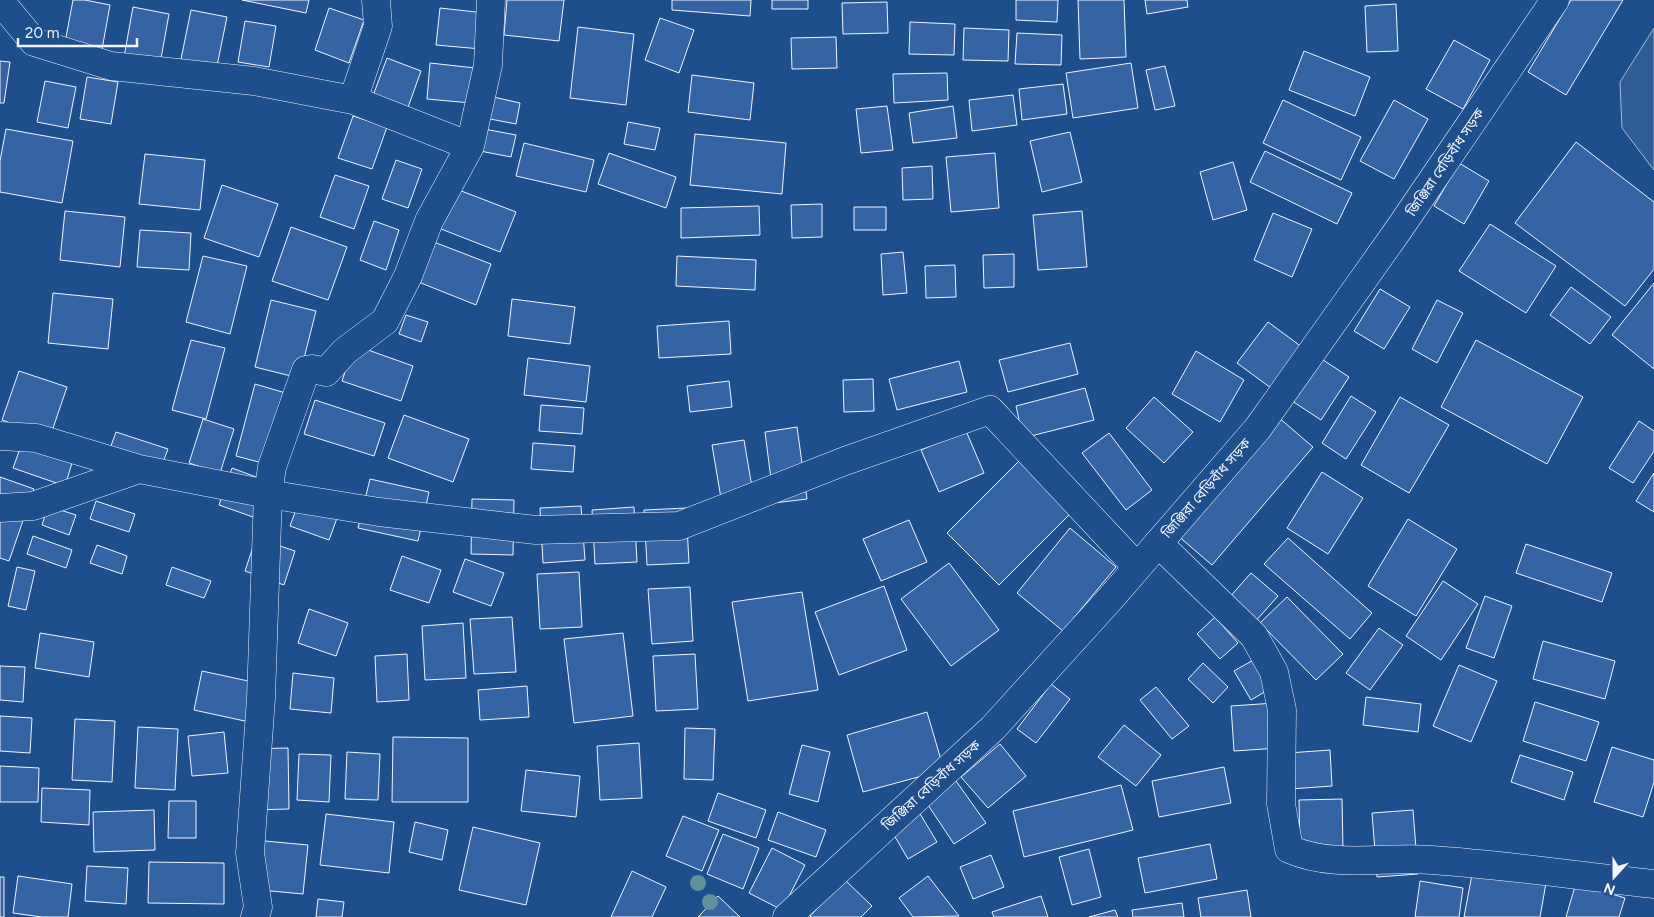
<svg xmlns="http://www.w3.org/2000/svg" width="1654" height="917" font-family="Figtree,'Noto Sans Bengali',sans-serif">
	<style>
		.built { fill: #305b95; stroke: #a8bbd7 }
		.building { fill: #3563a3; stroke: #f2f6ff }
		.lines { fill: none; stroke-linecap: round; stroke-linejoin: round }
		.minor-casing { stroke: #f2f6ff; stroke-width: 29 }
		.tertiary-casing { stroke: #f2f6ff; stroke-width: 29 }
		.minor { stroke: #1f4e8c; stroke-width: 28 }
		.tertiary { stroke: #1f4e8c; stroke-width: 28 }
		.tree { fill: #61919a }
		.labels { text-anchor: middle; stroke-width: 4; stroke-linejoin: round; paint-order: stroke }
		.street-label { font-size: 14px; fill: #f2f6ff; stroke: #1f4e8c }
	</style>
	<rect width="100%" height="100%" fill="#1f4e8c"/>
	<path class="built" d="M1654,28V170L1622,128L1620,82Z"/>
	<path class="building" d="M73,0H85L110,5L101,55L64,48Z
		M242,0H309L306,13Z
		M507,0H564L559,41L504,35Z
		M672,0H751L750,16L672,10Z
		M772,0H808V9H772Z
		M1016,0H1058L1057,22L1016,20Z
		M1078,0H1124L1126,57L1080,59Z
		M1145,0H1187L1188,7L1147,14Z
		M1571,0H1623L1566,95L1528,72Z
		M887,2L888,33L843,34L842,3Z
		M1396,4L1398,51L1367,52L1365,6Z
		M133,7L169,14L160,64L124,57Z
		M329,8L364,20L349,63L315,50Z
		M440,8L485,13L481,49L436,45Z
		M191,10L227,17L217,66L181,59Z
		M660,18L694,30L679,73L645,60Z
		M245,21L276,26L269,67L238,62Z
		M910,22L955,24L954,55L909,54Z
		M578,27L634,34L626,105L570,98Z
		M964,28L1009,30L1008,61L963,60Z
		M1017,33L1062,35L1061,65L1015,64Z
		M836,37L837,68L792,69L791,38Z
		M1454,40L1490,60L1463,109L1426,89Z
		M1304,51L1370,77L1355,116L1289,90Z
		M387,58L421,71L406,113L371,101Z
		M0,61L10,62L4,103H0Z
		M430,63L475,68L471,103L427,99Z
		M1131,63L1138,108L1073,118L1066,73Z
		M1165,66L1175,106L1155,110L1146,70Z
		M947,73L948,100L894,103L893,74Z
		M692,75L754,83L750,120L688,112Z
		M87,77L118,82L111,124L80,119Z
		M45,81L76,87L68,128L37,122Z
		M1063,84L1067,114L1022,120L1019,89Z
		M1013,95L1017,125L972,131L969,100Z
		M489,96L520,103L516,124L485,118Z
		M1283,100L1361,137L1341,180L1263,143Z
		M1394,100L1428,119L1394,179L1360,161Z
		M887,106L893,150L861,153L856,109Z
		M953,106L957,138L913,143L909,113Z
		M353,116L387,127L372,169L338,158Z
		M628,122L660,128L655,150L624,144Z
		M6,129L73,141L62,203L0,192V161Z
		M484,129L516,135L511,157L480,151Z
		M1070,132L1082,182L1042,192L1030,141Z
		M695,134L786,143L782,194L690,185Z
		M1576,142L1654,202V269L1625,306L1515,223Z
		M524,143L594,160L586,192L516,176Z
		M1265,151L1352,193L1337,224L1250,182Z
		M609,153L676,177L666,208L598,184Z
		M995,153L999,208L951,212L946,157Z
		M145,154L205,160L200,210L139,204Z
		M396,160L422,169L408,208L382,199Z
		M1233,162L1247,210L1213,220L1200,172Z
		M1459,163L1489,181L1464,224L1434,206Z
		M932,166L933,199L903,200L902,168Z
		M335,175L369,186L354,229L320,217Z
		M222,185L278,204L259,257L204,238Z
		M451,187L516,212L500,252L436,227Z
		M822,204V237L792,238L791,205Z
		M759,206L760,235L681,238V208Z
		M854,207H886V230H854Z
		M65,211L125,217L120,267L60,260Z
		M1082,211L1087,267L1038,270L1033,215Z
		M1273,213L1312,229L1292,277L1254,260Z
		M374,221L399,230L386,270L360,260Z
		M1490,224L1556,266L1526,313L1459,271Z
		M291,227L347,247L328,300L272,281Z
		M140,230L191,233L189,270L137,267Z
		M426,239L491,264L476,305L411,279Z
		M903,252L907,293L883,295L881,254Z
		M1014,254V287L984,288L983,255Z
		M203,256L247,266L230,334L186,322Z
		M677,256L756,260L755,290L676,286Z
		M955,265L956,297L926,298L925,266Z
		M1654,283V369L1612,335Z
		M1571,287L1611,317L1590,344L1550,315Z
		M1380,289L1410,307L1384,349L1354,331Z
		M53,293L113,299L108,349L48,343Z
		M512,299L575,307L570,344L508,336Z
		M271,300L316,311L299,378L255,367Z
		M1437,300L1463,313L1437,363L1412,349Z
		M406,315L428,322L421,342L399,334Z
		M729,321L731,354L659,358L657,326Z
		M1268,322L1302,347L1271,388L1237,363Z
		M191,340L225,348L206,419L172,410Z
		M1476,340L1583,397L1547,464L1441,407Z
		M1070,343L1078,374L1008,392L999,360Z
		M354,345L413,366L401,401L342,381Z
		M1196,351L1244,380L1220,422L1172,394Z
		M1314,354L1349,377L1321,420L1286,397Z
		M528,358L590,366L586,402L524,395Z
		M959,361L967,392L897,410L889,379Z
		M19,371L67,387L50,437L2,420Z
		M873,379L874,411L844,412L843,380Z
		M729,381L732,407L690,412L687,386Z
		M255,384L289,394L270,465L236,456Z
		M1085,388L1094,420L1023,438L1016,406Z
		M1351,396L1376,412L1346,459L1322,443Z
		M1154,397L1193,432L1164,463L1126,428Z
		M1400,397L1449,425L1409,493L1361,465Z
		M315,400L385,423L374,456L304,434Z
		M541,405L584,408L582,434L539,431Z
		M404,415L469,439L453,482L388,458Z
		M1278,417L1313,447L1212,565L1177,535Z
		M203,419L234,429L220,473L189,463Z
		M1639,421L1654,431V451L1633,483L1609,468Z
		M797,427L807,499L774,503L765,432Z
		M966,431L984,473L939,492L921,450Z
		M116,432L168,449L154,486L103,468Z
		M1109,433L1152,490L1126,510L1082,453Z
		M744,440L756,511L724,516L712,445Z
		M533,443L575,446L573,472L531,469Z
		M21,446L72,463L65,486L13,468Z
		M1022,458L1075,509L999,585L947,533Z
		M232,468L283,487L270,523L219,505Z
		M1322,472L1363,498L1328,554L1287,528Z
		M1654,473V512L1636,501Z
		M0,477L34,489L9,561L0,558Z
		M370,479L429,492L418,541L358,528Z
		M302,493L341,507L329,540L290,526Z
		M472,499L514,500L513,555L471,554Z
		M96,501L135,514L129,532L90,519Z
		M48,506L76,515L69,535L42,525Z
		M581,506L585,560L543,563L540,508Z
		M634,507L637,562L595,564L592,510Z
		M686,508L689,563L647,565L644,510Z
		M1408,519L1457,549L1416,616L1368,586Z
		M909,520L927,562L881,581L863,539Z
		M1070,528L1116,567L1063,631L1017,593Z
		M33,536L72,550L66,568L27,554Z
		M256,538L295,551L284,585L245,571Z
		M1288,538L1372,613L1350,639L1264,564Z
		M1526,544L1612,573L1602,602L1516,573Z
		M97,545L127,556L122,574L90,563Z
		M402,556L441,570L429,603L390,590Z
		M465,559L504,573L491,606L453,592Z
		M949,563L999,630L951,666L901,599Z
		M17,567L35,571L26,610L8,606Z
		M172,567L211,581L204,598L166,585Z
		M579,572L582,627L540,629L537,574Z
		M1251,573L1278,596L1254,623L1228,599Z
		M1443,581L1478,604L1441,660L1406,636Z
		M884,586L907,650L839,675L815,612Z
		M690,587L693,641L652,644L648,589Z
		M802,592L818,690L748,701L732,602Z
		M1485,596L1512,606L1494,658L1466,648Z
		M1287,597L1343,654L1316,680L1260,623Z
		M309,609L348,623L336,656L298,643Z
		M512,617L516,672L474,674L470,619Z
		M1215,617L1238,643L1220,659L1197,634Z
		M463,623L466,678L425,680L422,626Z
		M1379,628L1403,645L1370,690L1346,673Z
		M40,633L94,642L89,677L35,668Z
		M623,633L633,716L574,723L564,639Z
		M1543,641L1615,661L1605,699L1533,679Z
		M407,654L409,700L377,702L375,656Z
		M695,654L698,709L656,711L653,656Z
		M1255,659L1273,687L1251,700L1234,671Z
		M1203,663L1228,687L1213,703L1188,679Z
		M1459,665L1497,681L1471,742L1433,726Z
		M0,666L25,667L23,702L0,700Z
		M202,671L262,684L254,723L194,710Z
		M293,673L334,678L331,713L290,709Z
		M1051,684L1070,699L1036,743L1017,729Z
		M527,686L529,717L480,720L478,690Z
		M1156,687L1189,726L1172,739L1140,700Z
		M1366,697L1421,704L1418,732L1363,725Z
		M1535,702L1599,722L1586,761L1523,741Z
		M1275,703L1279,748L1234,751L1231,706Z
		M927,712L944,770L863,792L847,735Z
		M0,716L32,718L30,753L0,751Z
		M75,719L115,721L112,782L72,780Z
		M1124,725L1161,755L1136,786L1098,757Z
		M138,727L178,729L175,790L135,788Z
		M685,728L715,729L713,780L684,779Z
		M224,732L228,773L192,776L188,736Z
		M393,737L468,738V802H392Z
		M639,743L642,798L600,800L597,746Z
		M1000,744L1026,776L988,808L961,777Z
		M802,745L830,752L818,802L789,794Z
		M1612,747L1654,760V782L1643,817L1594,802Z
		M288,748L289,809L249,810L247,749Z
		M1330,750L1332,786L1290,789L1288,753Z
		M347,752L380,754L378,800L345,799Z
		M299,754L331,755L329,802L297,800Z
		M1520,755L1573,772L1564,800L1511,782Z
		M0,766L39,768L38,802H0Z
		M1224,767L1231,803L1159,817L1152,781Z
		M526,770L580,776L576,817L521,811Z
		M956,781L986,823L954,844L926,802Z
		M1121,785L1133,830L1024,857L1013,811Z
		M42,788L90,790L89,825L41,822Z
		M718,793L766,810L756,838L708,821Z
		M1342,799L1343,850L1300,851L1299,800Z
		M169,801H196V838H168Z
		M154,810L155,850L94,852L93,812Z
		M1413,810L1418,874L1377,877L1372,813Z
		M778,812L826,830L816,857L768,840Z
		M919,812L937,842L908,859L890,828Z
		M326,814L394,822L389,873L320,865Z
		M683,816L719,830L702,871L666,856Z
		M415,822L448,830L442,860L409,852Z
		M473,827L540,843L526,905L459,890Z
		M723,834L759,848L743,889L707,874Z
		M254,840L308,845L303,894L250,889Z
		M1210,844L1217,879L1145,893L1138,858Z
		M772,848L805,865L782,910L749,893Z
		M1089,849L1101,897L1072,905L1059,857Z
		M991,855L1004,887L973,899L960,867Z
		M149,862L224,863V904L148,903Z
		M87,866L128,868L126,904L85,901Z
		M1473,869L1546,883L1540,917H1464Z
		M632,871L666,887L652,917H611Z
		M18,876L72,884L68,917H42L13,913Z
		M928,876L959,916L913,917L899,898Z
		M0,877H4V917H0Z
		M845,880L872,906L861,917H811L810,916Z
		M1420,881L1463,888L1459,917H1415Z
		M1576,883L1625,898L1619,917H1566Z
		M1247,890L1251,917H1201L1198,898Z
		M718,896L740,917H698Z
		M1041,896L1048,917H994L992,912Z
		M318,899L344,902L342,917H316Z
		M1182,903L1184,917H1133L1132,910Z
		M1115,910L1118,917H1089Z"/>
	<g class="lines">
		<defs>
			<path id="minor" d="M0,1L34,42L111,66L254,81L353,100L470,146L488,65L491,0
				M353,100L378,26L376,0
				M0,436L36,438L139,469L268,494L272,467L306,370L312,369L326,372L345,351L385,321L408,276L429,221L470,146
				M0,508L33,506L139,469
				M1158,543L1254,636L1274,672L1282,710L1281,804L1289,849C1335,869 1384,856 1432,860C1506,865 1580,876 1654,884
				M255,917L258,907L250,853L261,698L268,494L379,512L536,530L679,526L845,461L990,410L1137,567"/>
			<path id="tertiary" d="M787,917L993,728L1110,599L1258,428L1399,229L1555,0"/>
		</defs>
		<use href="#minor" class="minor-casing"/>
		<use href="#tertiary" class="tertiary-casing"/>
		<use href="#minor" class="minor"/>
		<use href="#tertiary" class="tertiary"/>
	</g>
	<g class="tree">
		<circle cx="698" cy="883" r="8"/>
		<circle cx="710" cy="902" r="8"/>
	</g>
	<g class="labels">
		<g class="street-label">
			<text transform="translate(1445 162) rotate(-56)" y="5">জিঞ্জিরা বেড়িবাঁধ সড়ক</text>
			<text transform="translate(1206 488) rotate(-49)" y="5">জিঞ্জিরা বেড়িবাঁধ সড়ক</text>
			<text transform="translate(931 785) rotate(-42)" y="5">জিঞ্জিরা বেড়িবাঁধ সড়ক</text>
		</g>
	</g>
	<g transform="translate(1614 877) rotate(201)" stroke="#1f4e8c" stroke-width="4" paint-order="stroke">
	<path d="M0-4L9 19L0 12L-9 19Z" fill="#f2f6ff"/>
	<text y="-8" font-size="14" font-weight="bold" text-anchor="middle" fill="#f2f6ff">N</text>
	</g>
	<path d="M18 38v8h119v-8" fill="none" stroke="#f2f6ff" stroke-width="2.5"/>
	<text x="25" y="38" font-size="15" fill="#f2f6ff" stroke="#1f4e8c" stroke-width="4" paint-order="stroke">20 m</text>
</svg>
